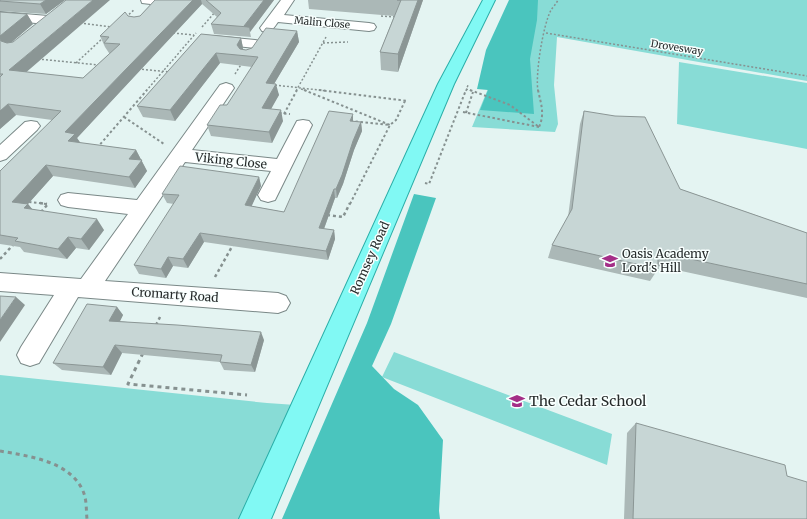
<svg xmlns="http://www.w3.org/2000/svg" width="807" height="519" font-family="Merriweather,serif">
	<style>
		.green { fill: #88dcd6 }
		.forest { fill: #4ac5be }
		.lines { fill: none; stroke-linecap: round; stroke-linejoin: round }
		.minor-casing { stroke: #7a8887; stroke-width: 2 }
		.major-casing { stroke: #2baea8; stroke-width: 2 }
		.path-far3 { stroke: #869190; stroke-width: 1.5; stroke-dasharray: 2 2; stroke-linecap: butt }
		.path-far2 { stroke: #869190; stroke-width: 2; stroke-dasharray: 2.5 2.5; stroke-linecap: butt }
		.path-far1 { stroke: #869190; stroke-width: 2.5; stroke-dasharray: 3 3; stroke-linecap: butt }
		.path { stroke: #869190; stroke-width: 3; stroke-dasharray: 4 4; stroke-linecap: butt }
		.minor { fill: #fff; fill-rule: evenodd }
		.major { fill: #81f9f4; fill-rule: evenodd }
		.wall { fill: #abb8b7 }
		.shaded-wall { fill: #8b9695 }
		.building { fill: #c7d6d5; stroke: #8b9695 }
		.labels { text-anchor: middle; stroke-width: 3; stroke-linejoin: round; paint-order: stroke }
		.far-street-label { font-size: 10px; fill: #262b2b; stroke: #f8fffe }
		.street-label { font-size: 12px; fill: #262b2b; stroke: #f8fffe }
		.poi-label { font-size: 12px; fill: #262b2b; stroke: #f8fffe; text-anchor: start }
		.near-poi-label { font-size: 14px; fill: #262b2b; stroke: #f8fffe; text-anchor: start }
	</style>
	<rect width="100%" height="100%" fill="#e4f4f2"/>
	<path class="green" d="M525,0H807V81L557,37L554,85L558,124L555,132L472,127Z
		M679,62L807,83V149L677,124Z
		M394,352L612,434L607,465L382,377Z
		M0,375L267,403L296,405L239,519H0Z"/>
	<path class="forest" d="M509,0H538L537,20L530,59L534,114L480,110L488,90L477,89L486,50Z
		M414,194L436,198L391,324L372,366L394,389L418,405L443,440L439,511L440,519H282L367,323Z"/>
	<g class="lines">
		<defs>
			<path id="minor" d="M141,0H165V1L164,4L159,5L142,3Z
				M281,0H294L284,15L369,23L374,24L376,27L374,30L369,31L278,22C273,29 271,33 262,31L260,28Z
				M0,12L48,16L53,17L55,20L53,23L48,24L0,20Z
				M213,36L255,40L260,41L262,44L260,47L255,48L208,43L206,40L208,37Z
				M226,83L232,85L234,88L192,150L277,159L297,121L303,120L309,121L312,125L275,200L268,202L261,200L258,195L271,171L185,162L105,281L278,293L286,296L290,303L286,310L278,313L78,297L39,363L30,366L21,363L17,355L21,347L54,295L0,291V273L81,279L128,214L68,207L61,205L58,200L61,195L68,193L137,200L220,85Z
				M31,121L37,122L40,126L37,130L6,159L0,161V145L25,122Z"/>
			<path id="major" d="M483,0H495L454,84L271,519H239L438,84Z"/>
		</defs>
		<use href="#minor" class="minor-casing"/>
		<use href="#major" class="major-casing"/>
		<path class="path-far3" d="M381,16L396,17
			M126,17L135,9
			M80,23L112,27
			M202,27L215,12
			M173,33L194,35
			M546,33L807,76
			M323,43L348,42
			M38,59L99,65
			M76,63L104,37
			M138,69L171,72
			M235,74L242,63
			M275,85L327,91
			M301,89L307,91
			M466,89L472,91
			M146,91L196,33
			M296,91L326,37
			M466,91L468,85
			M538,91C535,75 543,25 551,10C553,7 556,4 558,0"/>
		<path class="path-far2" d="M304,90L390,125L352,121
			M319,90L408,101
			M470,90L510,105L539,127
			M538,90C541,104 545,114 539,127
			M463,112L539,127
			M279,113L290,114
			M466,113L473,92
			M284,114L297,90
			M124,117L164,144
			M97,148L147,90
			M425,183L429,184L466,90
			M29,202L47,204
			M350,204L390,125L396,120L405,101"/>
		<path class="path-far1" d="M40,203L47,204
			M41,212L48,204
			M327,215L343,217L350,203
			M0,259L13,245
			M215,277L234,243
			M156,325L161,315"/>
		<path class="path" d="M143,353L128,384L247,395
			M0,451C28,456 70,461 83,491C87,500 86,510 87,519"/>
		<use href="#minor" class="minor"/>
		<use href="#major" class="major"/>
	</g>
	<path class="wall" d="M0,0H65L46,14L0,11Z
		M155,0H274L250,32L251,37L214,34L211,24L217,17L202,4L77,138L80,143L136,150L147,171L135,188L53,176L28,204L32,209L104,230L89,250L76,248L67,259L24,252L20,247L0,244V171L52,120L16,115L0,129V12L27,14L33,24L12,42L26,72L83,78L110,53H109L105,47L100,36L128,16L134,17L140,16Z
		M308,0H423L398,72L381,70L380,52L394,16L309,9Z
		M297,31L299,42L274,84L279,95L270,109L283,121L272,143L211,136L207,125L227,105L252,67L220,63L175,121L143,117L137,106L201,34L241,38L243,48V49L246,50L252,48Z
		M584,111L680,189L807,233V298L658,266V269L650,281L548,258L552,245L568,217L580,124Z
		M353,121L361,122L362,131L354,150L343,184L337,198H335L324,229L334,230L335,239L328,260L204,242L188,268L173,266L166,278L139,274L134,265L174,204L167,203L162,194L259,177L261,186L251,206L284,212Z
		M117,307L123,315L120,321L264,340L255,372L224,370L220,362L122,353L111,375L62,370L53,363Z
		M636,423L787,476L807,519H624L627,433Z"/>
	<path class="shaded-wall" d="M46,0H65L46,14L40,4Z
		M93,0H110L16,81L9,70Z
		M193,0H201L202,4L77,138L82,145L68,141L65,132Z
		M264,0H274L250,32L249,27L244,26Z
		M418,0H423L398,72V54Z
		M27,14L33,24L6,47L1,41L0,39V36Z
		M297,31L299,42L268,94L266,83Z
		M241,38L243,48L240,56L237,45Z
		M216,53L220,63L175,121L170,110Z
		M276,84L279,95L265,120L262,108Z
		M8,104L16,115L0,129V111Z
		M281,110L283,121L272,143L269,132Z
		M353,114V123L350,121Z
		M361,122L362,131L354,150L343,184L337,198L336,189L353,141Z
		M136,150L147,171L135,188L129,177V159Z
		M46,165L53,176L28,204L37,215L12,202Z
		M259,177L261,186L248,214L245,205Z
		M334,189L335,198L321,237L319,228Z
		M97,219L104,230L89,250L81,239Z
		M334,230L335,239L328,260L326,251Z
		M200,233L204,242L188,268L183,259Z
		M68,237L76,248L67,259L58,249Z
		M168,257L173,266L166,278L161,269Z
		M16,297L25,305L0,342V320Z
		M117,307L123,315L116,329L109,321Z
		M261,332L264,340L255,372L251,365Z
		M115,345L122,353L111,375L103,367Z"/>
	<path class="building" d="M0,0H46L40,4L0,1Z
		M66,0H93L9,70L83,78L120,44L104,43L109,37L100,36L125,12L128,16L134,17L140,16L155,0H193L65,132L75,134L68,141L136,150L129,159L142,160L129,177L46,165L12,202L28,204L24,208L97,219L81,239L68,237L58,249L15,241L18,238L0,235V171L61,111L8,104L0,111V77L3,74H0V39L1,41L7,43L13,42Z
		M206,0H264L244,26L249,27L211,24L221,13Z
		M397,0H418L398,54L380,52L401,0Z
		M0,12L27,14L0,36Z
		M266,28L297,31L266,83L276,84L262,108L281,110L269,132L207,125L220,105H227L258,57L216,53L170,110L137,106L201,34L241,38L237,45L240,49L246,50L252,48Z
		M329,111L353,114L350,121L361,122L353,141L342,175L336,189H334L319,228L334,230L326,251L200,233L183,259L168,257L161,269L134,265L179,195L162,194L180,166L259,177L245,205L284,212Z
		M584,111L615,116L645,117L680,189L807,233V284L658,252V269L552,245L572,209Z
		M0,296L16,297L0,320Z
		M87,304L117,307L109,321L177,325L261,332L251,365L220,362L222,355L115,345L103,367L53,363Z
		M636,423L785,465L787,476L807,482V519H633Z"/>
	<defs>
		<symbol id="school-bare" viewBox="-9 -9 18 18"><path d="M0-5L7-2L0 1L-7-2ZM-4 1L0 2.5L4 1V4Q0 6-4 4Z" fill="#a42e87" stroke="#f8fffe" stroke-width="2.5" paint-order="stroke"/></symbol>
	</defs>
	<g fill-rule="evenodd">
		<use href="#school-bare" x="599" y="250" width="22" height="22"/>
		<use href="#school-bare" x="506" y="390" width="22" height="22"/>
	</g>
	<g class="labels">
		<g class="far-street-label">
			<text transform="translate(322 22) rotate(5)" y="4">Malin Close</text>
			<text transform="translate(677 47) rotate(9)" y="4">Drovesway</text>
		</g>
		<g class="street-label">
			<text transform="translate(231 161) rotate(6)" y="4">Viking Close</text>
			<text transform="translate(370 258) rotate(-66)" y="4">Romsey Road</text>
			<text transform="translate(175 295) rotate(4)" y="4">Cromarty Road</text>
		</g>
		<g class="poi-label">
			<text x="622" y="258">Oasis Academy<tspan x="622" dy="14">Lord's Hill</tspan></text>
		</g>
		<g class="near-poi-label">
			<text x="529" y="406">The Cedar School</text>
		</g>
	</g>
</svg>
